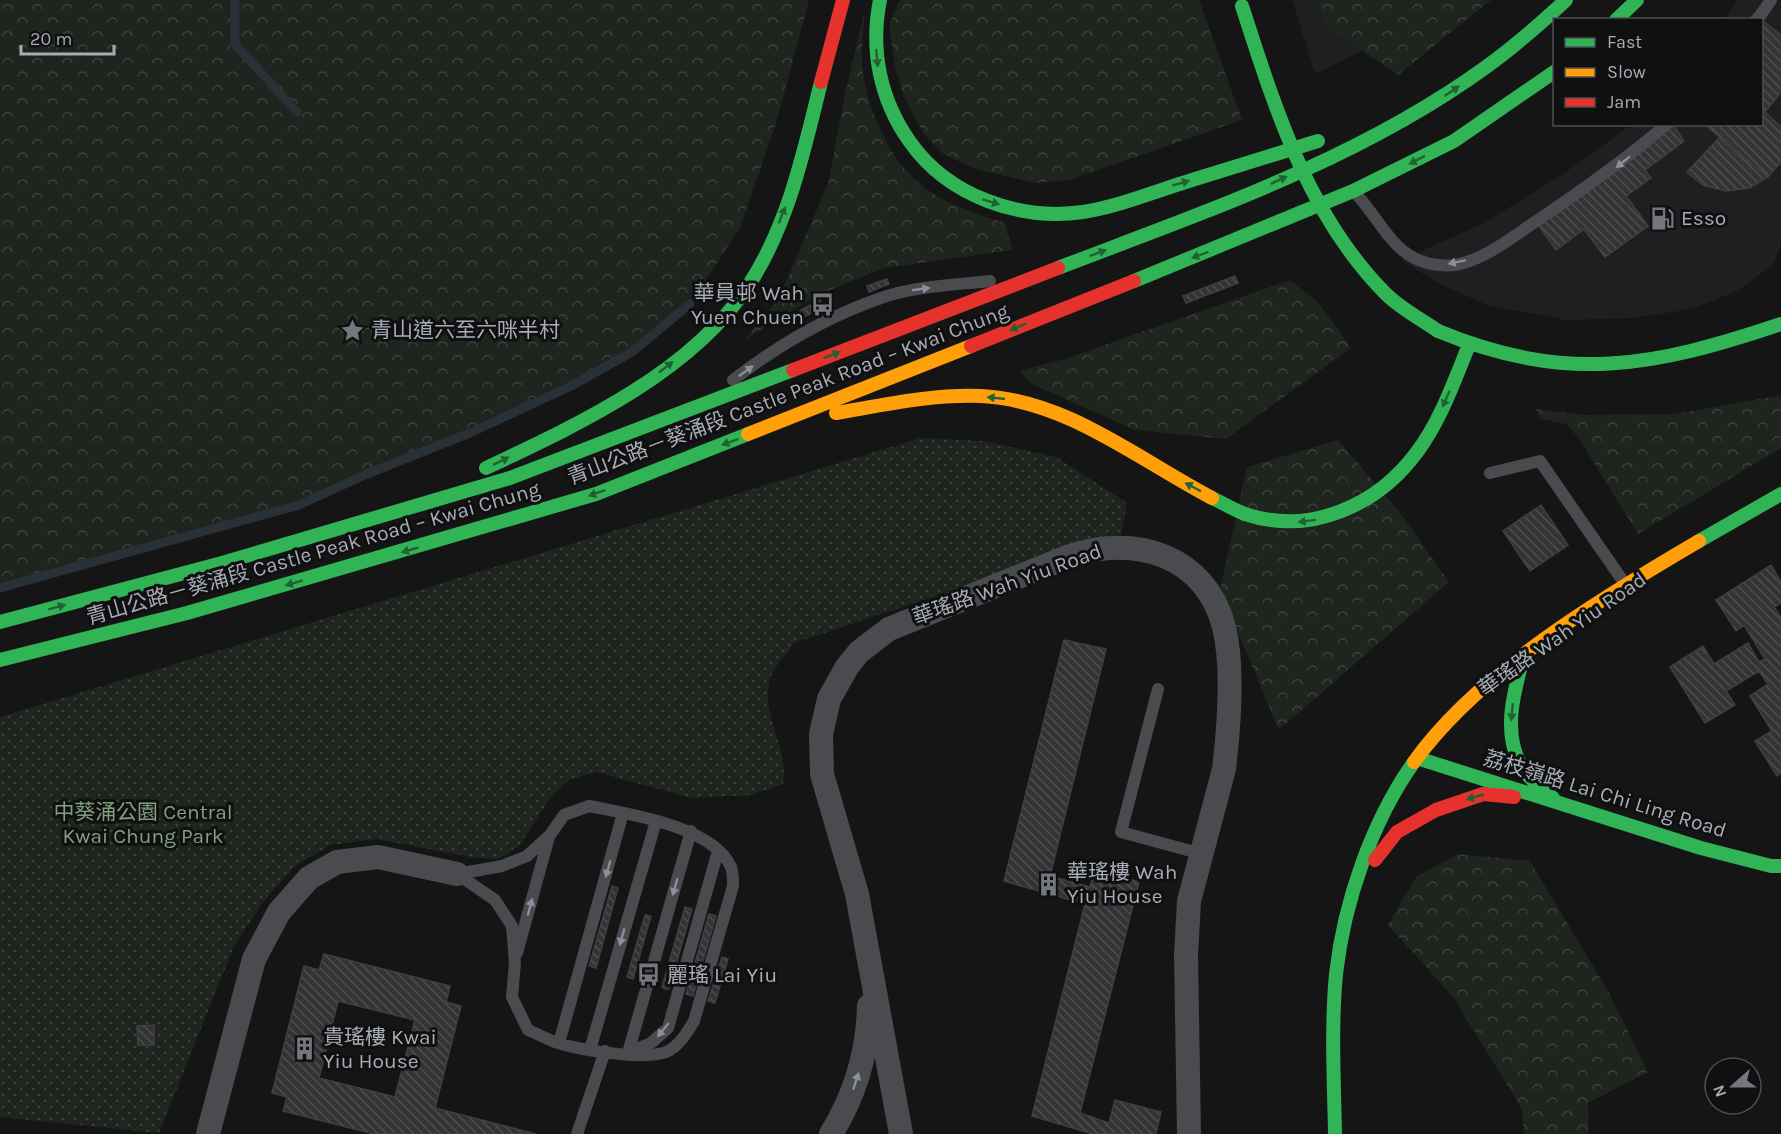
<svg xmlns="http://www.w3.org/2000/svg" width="1781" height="1134" font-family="Karla,'Noto Sans TC',sans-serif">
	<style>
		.built { fill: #1f1f21 }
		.forest { fill: url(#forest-crowns) }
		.park { fill: url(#park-dots) }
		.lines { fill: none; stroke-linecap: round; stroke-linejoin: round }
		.stream { stroke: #293137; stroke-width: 9 }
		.building { fill: url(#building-back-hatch); stroke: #3e3f42; stroke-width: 1.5; fill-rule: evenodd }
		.lane { stroke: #4a4b4e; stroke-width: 12 }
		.street { stroke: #4a4b4e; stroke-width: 24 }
		.fast { stroke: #30b455; stroke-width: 14 }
		.slow { stroke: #ff9f0a; stroke-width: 14 }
		.jam { stroke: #e5322d; stroke-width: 14 }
		.fast-bridge { stroke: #30b455; stroke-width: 14 }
		.oneway { fill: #206233 }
		.oneway2 { fill: #8b8f97 }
		.labels { text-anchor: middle; stroke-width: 6; stroke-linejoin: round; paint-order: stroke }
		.poi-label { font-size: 21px; fill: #a7acb6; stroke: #101011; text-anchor: start }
		.street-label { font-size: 21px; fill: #a7acb6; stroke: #101011 }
		.park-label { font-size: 21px; fill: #7fa07f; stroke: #101011 }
	</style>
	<defs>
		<pattern id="forest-crowns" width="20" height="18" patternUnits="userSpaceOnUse" patternTransform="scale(1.5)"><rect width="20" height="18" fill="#1e241e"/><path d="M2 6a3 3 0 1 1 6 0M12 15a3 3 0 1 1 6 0" fill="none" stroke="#3c413c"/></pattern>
		<pattern id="park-dots" width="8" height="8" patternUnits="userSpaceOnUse" patternTransform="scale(1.5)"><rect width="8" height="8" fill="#1e241e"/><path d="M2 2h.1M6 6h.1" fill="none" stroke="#3c413c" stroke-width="1.8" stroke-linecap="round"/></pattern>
		<pattern id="building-back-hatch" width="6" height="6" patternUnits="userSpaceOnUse" patternTransform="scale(1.5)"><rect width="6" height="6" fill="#333335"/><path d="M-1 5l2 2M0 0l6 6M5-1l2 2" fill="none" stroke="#4e4e50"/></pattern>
	</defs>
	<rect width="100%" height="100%" fill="#151516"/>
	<path class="built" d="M1292,0H1453L1439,13L1315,74Z
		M1738,0H1781V245L1773,265L1737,291L1692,309L1634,318L1566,320L1487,305L1438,283L1401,260L1484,223L1563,174L1631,125L1762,124V20L1724,19Z"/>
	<path class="forest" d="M0,0H809L777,120L740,228L690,304L632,352L571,386L472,432L367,474L299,505L0,588Z
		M900,0H1199L1242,120L1069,180L1035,183L976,169L943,154L923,133L904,97L895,67L889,25Z
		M1317,0H1491L1398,75L1326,27Z
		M864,13C864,32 860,54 863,73C869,114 891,163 925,188C949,205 977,214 1005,223L1012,250L884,268L818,295L745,340L779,298L828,184L845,94Z
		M1290,280L1319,303L1351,348L1226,439L1135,430L1032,384L1019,371L1065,359Z
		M1781,395V448L1638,534L1578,437L1566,424L1540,419L1536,409L1584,415L1675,414Z
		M1338,440L1402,515L1449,582L1279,730L1220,590L1247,467Z
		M1458,854L1530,861L1608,991L1648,1072L1588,1103L1589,1134H1524L1522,1109L1453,997L1388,925L1416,877Z"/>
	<path class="park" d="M921,438L982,441L1056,457L1127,503L1121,534L794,643C787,654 771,670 769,682C762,718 789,750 783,784L751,795L691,798L596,772L569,780L550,798L520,845L499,859L476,858L376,839L330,845L294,867L261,905L234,946L159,1133L0,1117V717Z"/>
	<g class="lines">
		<path class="stream" d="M235,0V44L297,112
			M0,588L299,505L367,474L472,432L571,386L632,352L690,304"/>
	</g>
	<path class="building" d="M1754,14L1781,35V92L1765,112L1781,127V162L1768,177L1704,124H1762V20H1749Z
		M1673,124L1684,141L1645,170L1651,178L1626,196L1648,226L1605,257L1584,229L1556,250L1533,218Z
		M1719,138L1768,177L1749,188L1726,191L1703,185L1687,172Z
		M1235,276L1238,283L1186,303L1183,296Z
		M887,279L889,284L869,292L867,286Z
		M820,300L823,307L794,322L790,316Z
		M1541,505L1568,545L1530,571L1503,531Z
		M1771,565L1781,582V603L1774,607L1781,618V773L1777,776L1755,741L1772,731L1750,696L1768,684L1759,671L1726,691L1735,705L1705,723L1670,667L1703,646L1714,664L1748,643L1759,662L1765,659L1744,625L1736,631L1716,600Z
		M1064,640L1106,649L1050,876L1090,887L1096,868L1139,882L1080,1113L1109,1123L1115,1100L1161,1112L1156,1134H1093L1032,1116L1085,904L1004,881Z
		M612,886L618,888L596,968L589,966Z
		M685,907L692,909L669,989H666L662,987Z
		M709,914L716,916L693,996L686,994Z
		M645,915L651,916L633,979L627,977Z
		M324,954L450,986L446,1002L461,1006L435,1108L536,1134H374L283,1111L287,1097L272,1093L304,966L319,970ZM338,1001L415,1020L395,1097L319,1078Z
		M722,957L728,959L715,1003L708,1001Z
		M154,1025V1045H138L137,1026Z"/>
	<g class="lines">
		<path class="lane" d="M1757,20L1771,0
			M1354,192C1379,216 1390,253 1427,263C1434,265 1448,266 1455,265C1484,260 1511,238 1535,222C1581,191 1625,160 1667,124
			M733,380C777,346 829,316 881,298C915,286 954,285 990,281
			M1490,473L1540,461L1625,584
			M1158,689L1121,832L1202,854
			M589,806C628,814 713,826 731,867C733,872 733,880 733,886L694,1021C688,1031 681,1043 670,1050C651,1062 580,1050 558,1043C548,1040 538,1034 528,1030L512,997L515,963L512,926L495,900L457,874L502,866L527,856L550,835L564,815Z
			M517,953L549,837
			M559,1043L623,813
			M590,1050L656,821
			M630,1052L651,1043L668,1028L718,851
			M628,1053L691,831
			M577,1134L605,1051"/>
		<path class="street" d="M208,1134L254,959L279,912L309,878L337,862L378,857L457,874
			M831,1134C855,1095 868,1051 869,1006
			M901,1134L857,894L822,774L821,734L829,699L847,667L859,652L889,629L1070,556C1135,534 1205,555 1224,627C1234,668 1229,727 1224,769L1189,901L1186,955L1189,1134"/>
		<path class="fast" d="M880,0C870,50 880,100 910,142C948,196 1019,221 1083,212C1120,206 1156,191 1192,180C1234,167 1276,154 1318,141
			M1616,20L1637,0
			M1058,268C1204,212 1358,160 1486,67C1514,47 1540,24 1566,0
			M1134,281L1353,191L1454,141L1554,72
			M1438,331C1567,384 1653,367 1781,324
			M486,468C577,425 691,373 748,286C788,226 804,151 821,82
			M1212,498C1223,503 1234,510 1245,514C1311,536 1378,505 1417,452C1441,420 1454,381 1469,345
			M1699,541L1781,494
			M0,622L222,563L510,478L793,370
			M1524,655C1514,691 1501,734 1523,769C1530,780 1543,789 1553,798
			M0,660L187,613L596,494L748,434
			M1417,758L1701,848L1771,866H1781
			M1335,1134C1334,1081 1331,1027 1336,974C1344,902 1372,821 1414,762"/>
		<path class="slow" d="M836,413C883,405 932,394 981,396C1067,400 1139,460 1212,498
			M748,434L971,346
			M1414,762C1478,672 1605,596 1699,541"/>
		<path class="jam" d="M821,82L843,0
			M971,346L1134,281
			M793,370L1058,268
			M1375,860L1397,832L1436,810L1483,794L1514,797"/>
		<path class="fast-bridge" d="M1242,6C1275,108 1308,216 1386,294C1401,309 1421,319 1438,331"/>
	</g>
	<defs><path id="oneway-solid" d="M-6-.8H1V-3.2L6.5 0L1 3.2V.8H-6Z" transform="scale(1.5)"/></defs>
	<g class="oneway">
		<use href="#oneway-solid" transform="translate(877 58) rotate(85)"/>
		<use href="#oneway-solid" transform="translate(1452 91) rotate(-34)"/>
		<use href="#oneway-solid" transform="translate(1417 160) rotate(153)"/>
		<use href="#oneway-solid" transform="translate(1279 180) rotate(-25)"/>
		<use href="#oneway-solid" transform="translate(1181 183) rotate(-17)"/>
		<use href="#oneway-solid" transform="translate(991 202) rotate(17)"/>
		<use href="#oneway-solid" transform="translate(782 215) rotate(-69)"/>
		<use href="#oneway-solid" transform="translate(1098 253) rotate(-21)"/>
		<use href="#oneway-solid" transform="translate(1200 255) rotate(159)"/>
		<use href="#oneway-solid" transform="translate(1018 327) rotate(158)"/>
		<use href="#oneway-solid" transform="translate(832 355) rotate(-21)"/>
		<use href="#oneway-solid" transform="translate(666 367) rotate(-38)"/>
		<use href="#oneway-solid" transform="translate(996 398) rotate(-174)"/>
		<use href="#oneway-solid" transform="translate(1446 399) rotate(114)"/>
		<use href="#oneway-solid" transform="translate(730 442) rotate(159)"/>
		<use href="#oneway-solid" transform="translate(501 461) rotate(-26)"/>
		<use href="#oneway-solid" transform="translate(1193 487) rotate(-152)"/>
		<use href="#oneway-solid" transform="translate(597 493) rotate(161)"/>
		<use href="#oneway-solid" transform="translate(1307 521) rotate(173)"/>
		<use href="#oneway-solid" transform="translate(410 550) rotate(164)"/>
		<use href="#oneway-solid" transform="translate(294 583) rotate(164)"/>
		<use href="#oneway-solid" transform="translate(57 607) rotate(-15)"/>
		<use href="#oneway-solid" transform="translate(1512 712) rotate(95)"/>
		<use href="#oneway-solid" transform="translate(1475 797) rotate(164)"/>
	</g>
	<g class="oneway2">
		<use href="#oneway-solid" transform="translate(1623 162) rotate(141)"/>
		<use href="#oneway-solid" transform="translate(1457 262) rotate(168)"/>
		<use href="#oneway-solid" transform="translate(921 289) rotate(-8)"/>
		<use href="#oneway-solid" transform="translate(746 371) rotate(-36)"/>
		<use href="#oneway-solid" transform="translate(608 869) rotate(106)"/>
		<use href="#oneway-solid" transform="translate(675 887) rotate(106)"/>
		<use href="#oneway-solid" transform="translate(530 907) rotate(-75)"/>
		<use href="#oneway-solid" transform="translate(622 937) rotate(106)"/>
		<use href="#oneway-solid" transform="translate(663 1030) rotate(129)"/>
		<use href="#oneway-solid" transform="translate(856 1081) rotate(-72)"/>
	</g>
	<defs>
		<symbol id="fuel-bare" viewBox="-9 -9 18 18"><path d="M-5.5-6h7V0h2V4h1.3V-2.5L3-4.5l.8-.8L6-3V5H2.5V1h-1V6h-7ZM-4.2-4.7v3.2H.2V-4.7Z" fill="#74777e" stroke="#101011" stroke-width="2.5" paint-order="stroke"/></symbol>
		<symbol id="bus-bare" viewBox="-9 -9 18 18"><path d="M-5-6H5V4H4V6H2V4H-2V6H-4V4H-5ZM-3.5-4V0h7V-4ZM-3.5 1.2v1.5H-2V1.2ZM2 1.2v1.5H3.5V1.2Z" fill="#74777e" stroke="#101011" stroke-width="2.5" paint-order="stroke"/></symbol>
		<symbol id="sight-bare" viewBox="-9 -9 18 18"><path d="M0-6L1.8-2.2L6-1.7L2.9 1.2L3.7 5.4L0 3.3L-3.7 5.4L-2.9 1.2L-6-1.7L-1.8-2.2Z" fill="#74777e" stroke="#101011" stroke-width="2.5" paint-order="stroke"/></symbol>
		<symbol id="building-bare" viewBox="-9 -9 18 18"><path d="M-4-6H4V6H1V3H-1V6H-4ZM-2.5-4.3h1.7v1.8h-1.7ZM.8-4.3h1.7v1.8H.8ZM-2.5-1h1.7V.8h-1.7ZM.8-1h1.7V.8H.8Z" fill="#74777e" stroke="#101011" stroke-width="2.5" paint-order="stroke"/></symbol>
	</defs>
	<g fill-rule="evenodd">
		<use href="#fuel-bare" x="1646" y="202" width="33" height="33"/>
		<use href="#bus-bare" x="806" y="288" width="33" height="33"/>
		<use href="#sight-bare" x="336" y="314" width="33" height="33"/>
		<use href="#building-bare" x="1032" y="868" width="33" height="33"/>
		<use href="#bus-bare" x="632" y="958" width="33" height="33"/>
		<use href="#building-bare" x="288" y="1032" width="33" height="33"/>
	</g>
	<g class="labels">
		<g class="poi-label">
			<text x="1681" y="225">Esso</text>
			<text x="804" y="300" text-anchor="end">華員邨 Wah<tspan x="804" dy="24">Yuen Chuen</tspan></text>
			<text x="371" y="337">青山道六至六咪半村</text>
			<text x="1067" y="879">華瑤樓 Wah<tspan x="1067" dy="24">Yiu House</tspan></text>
			<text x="667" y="982">麗瑤 Lai Yiu</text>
			<text x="323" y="1044">貴瑤樓 Kwai<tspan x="323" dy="24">Yiu House</tspan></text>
		</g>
		<g class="street-label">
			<text transform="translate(788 394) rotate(-21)" y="7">青山公路－葵涌段 Castle Peak Road – Kwai Chung</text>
			<text transform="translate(313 553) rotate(-16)" y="7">青山公路－葵涌段 Castle Peak Road – Kwai Chung</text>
			<text transform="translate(1007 584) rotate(-20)" y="7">華瑤路 Wah Yiu Road</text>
			<text transform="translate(1562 634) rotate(-35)" y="7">華瑤路 Wah Yiu Road</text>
			<text transform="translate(1605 794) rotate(17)" y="7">荔枝嶺路 Lai Chi Ling Road</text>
		</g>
		<g class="park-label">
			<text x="143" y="819">中葵涌公園 Central<tspan x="143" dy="24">Kwai Chung Park</tspan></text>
		</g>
	</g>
	<rect x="1553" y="18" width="210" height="108" fill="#101011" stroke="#4c4e53" stroke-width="1.5"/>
	<rect x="1565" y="38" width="30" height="9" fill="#30b455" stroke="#4c4e53" stroke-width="1.5"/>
	<text x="1607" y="48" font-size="18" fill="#a7acb6">Fast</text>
	<rect x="1565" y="68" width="30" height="9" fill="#ff9f0a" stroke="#4c4e53" stroke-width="1.5"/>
	<text x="1607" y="78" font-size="18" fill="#a7acb6">Slow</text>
	<rect x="1565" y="98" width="30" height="9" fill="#e5322d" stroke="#4c4e53" stroke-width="1.5"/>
	<text x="1607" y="108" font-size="18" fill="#a7acb6">Jam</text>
	<g transform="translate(1733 1086) rotate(249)"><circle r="28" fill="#101011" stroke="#4c4e53" stroke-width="1.5"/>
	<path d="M0-4.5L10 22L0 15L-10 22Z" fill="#74777e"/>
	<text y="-9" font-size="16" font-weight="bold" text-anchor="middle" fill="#a7acb6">N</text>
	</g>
	<path d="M21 45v9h93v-9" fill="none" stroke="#a7acb6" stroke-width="3"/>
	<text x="30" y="45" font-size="18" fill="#a7acb6" stroke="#101011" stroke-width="4.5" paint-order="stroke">20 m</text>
</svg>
